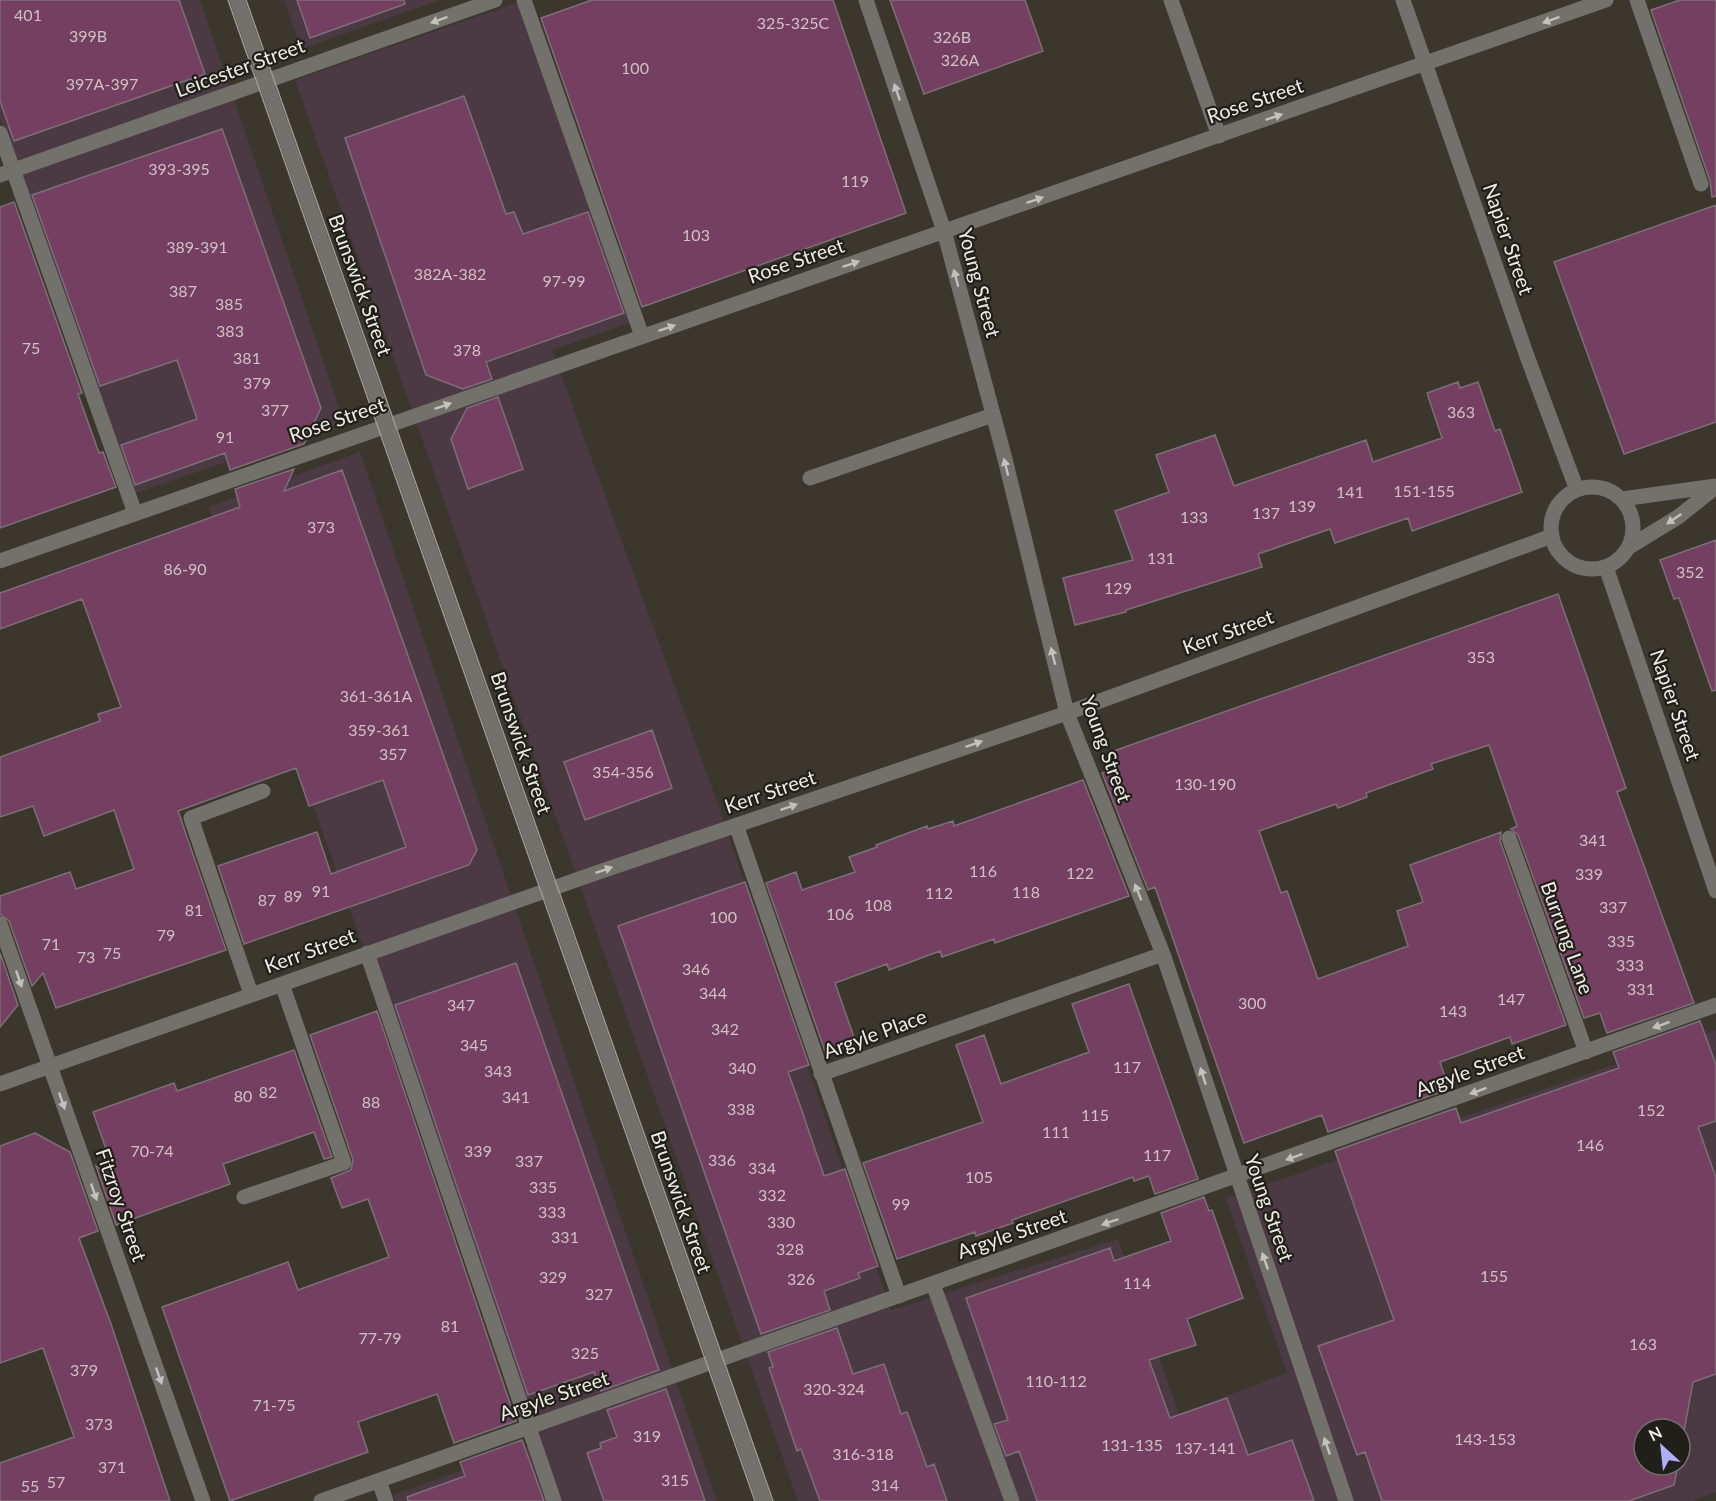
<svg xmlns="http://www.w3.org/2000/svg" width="1716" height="1501" font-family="Lato,sans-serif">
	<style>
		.commercial { fill: #4b3944; fill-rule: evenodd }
		.building { fill: #753f61; stroke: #7c7077; stroke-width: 1.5 }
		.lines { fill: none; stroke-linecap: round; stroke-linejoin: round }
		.minor { stroke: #73716c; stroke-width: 15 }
		.tram { stroke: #9d9a92; stroke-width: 1.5 }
		.oneway { fill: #c3c1bb }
		.labels { text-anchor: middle; stroke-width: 4.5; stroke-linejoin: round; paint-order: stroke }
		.number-label { font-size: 16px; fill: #d0c1c4 }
		.street-label { font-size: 20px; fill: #eeece5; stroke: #201f1a }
	</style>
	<rect width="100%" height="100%" fill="#3b372d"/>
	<path class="commercial" d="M0,0H200L344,422L133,494L0,119Z
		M284,0H440L301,49Z
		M522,1L632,322L552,350L716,799L891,1310L1118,1239L1179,1414L1287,1373L1226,1198L1716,1030V1492L1692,1501H798L295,80ZM1644,1429H1680V1465H1644Z
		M360,452L717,1501H395L393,1495L538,1443L208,507Z"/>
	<path class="building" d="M0,0H179L205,74L14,141L0,101Z
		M297,0H404L405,4L310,38Z
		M592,0H833L906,213L642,307L541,18Z
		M890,0H1025L1043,51L924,94Z
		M1680,0H1716V196L1712,197L1710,181L1651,10Z
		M464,96L506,214L514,212L523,234L588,212L624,313L486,362L492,379L463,389L426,375L345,138Z
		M222,129L321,408L304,444L230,470L225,453L135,485L121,445L197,419L177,360L100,386L32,195Z
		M14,202L82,393L78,394L99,453L103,452L116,487L0,528V207Z
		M1716,205V422L1624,454L1554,262Z
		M1458,382L1460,388L1478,382L1495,431L1500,429L1522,492L1412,531L1408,518L1335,543L1330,529L1258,554L1262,567L1126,610V612L1075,625L1063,578L1133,560L1115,511L1169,492L1156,455L1215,435L1234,486L1366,440L1373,462L1442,438L1427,393Z
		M498,397L523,469L468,489L451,439L467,408Z
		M294,469L284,491L342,470L477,850L469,865L244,944L218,866L317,832L331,874L406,847L383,780L309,806L296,768L178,811L226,950L56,1008L43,973L32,986L9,921L0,914V896L70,872L76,889L134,869L114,810L44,836L33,806L0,817V757L100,721L98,714L121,707L82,599L0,629V593L240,507L235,489Z
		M1716,540V690L1712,691L1679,598L1674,599L1660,560Z
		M1558,594L1626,788L1617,792L1694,1003L1607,1033L1600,1013L1584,1018L1518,835L1511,829L1517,826L1489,745L1431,764L1433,769L1366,793L1367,797L1338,808L1336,804L1259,831L1281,893L1287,891L1318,979L1408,946L1397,911L1423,902L1410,865L1501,832L1500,841L1566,1025L1512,1044L1510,1037L1440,1062L1449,1089L1328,1132L1322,1115L1244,1143L1155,887L1148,890L1102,773L1114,769L1108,753Z
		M652,730L672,788L585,820L564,762Z
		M1083,780L1129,896L995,943L994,939L942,957L940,951L889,970L887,964L835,983L856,1043L826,1054L766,883L796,872L802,890L855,872L849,857L877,847L876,845L927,826L928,829L953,821L954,826Z
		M745,882L809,1065L788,1072L801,1108L824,1176L845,1169L878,1266L858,1273L860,1278L824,1291L830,1310L761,1334L618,926Z
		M0,953L18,1005L0,1027Z
		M516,963L659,1370L601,1391L594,1372L528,1395L395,1005Z
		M1129,984L1198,1179L1155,1194L1149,1176L1134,1181L1133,1177L1012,1220L1013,1223L976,1236L975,1232L897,1259L863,1163L983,1122L956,1045L984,1035L1001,1084L1089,1052L1072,1004Z
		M377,1011L516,1421L454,1443L437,1394L358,1422L368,1452L230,1501L162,1307L288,1262L298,1290L389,1257L368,1199L342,1208L331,1178L351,1170L353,1160L310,1035Z
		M1700,1021L1716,1065V1121L1698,1127L1716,1178V1374L1693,1382L1680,1453V1429H1644V1465H1678L1674,1485L1629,1501H1382L1365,1452L1357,1455L1318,1346L1394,1320L1335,1151L1456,1108L1461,1123L1619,1068L1613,1052Z
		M294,1050L332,1157L324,1159L314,1132L223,1164L230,1184L116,1225L96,1166L116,1178L93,1112L174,1083L177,1091Z
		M35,1133L70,1152L98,1231L79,1238L111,1324L170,1501H0V1463L74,1437L43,1348L0,1363V1146Z
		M1204,1197L1209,1211L1212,1210L1243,1298L1187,1319L1196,1345L1149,1360L1170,1418L1227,1398L1248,1455L1292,1440L1314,1501H1037L1019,1451L1006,1456L994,1424L1008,1420L966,1298L1110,1248L1114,1261L1171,1241L1161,1213Z
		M837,1328L853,1374L884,1364L901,1414L907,1412L927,1467L934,1464L947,1501H820L801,1449L797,1451L769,1368L773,1367L768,1352Z
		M666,1389L705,1501H604L587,1453L601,1448L600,1443L617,1437L607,1410Z
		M522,1440L544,1501H408L407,1497L465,1476L460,1462Z"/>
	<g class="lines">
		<path class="minor" d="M237,0L764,1501
			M524,0L642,336
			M866,0L944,231L1005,459L1067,713L1163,954L1346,1501
			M1171,0L1219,136
			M1403,0L1528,359L1577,490
			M1637,0L1701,184
			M0,133L135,513
			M0,175L495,0
			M810,478L993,415
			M1551 528a41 41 0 1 1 82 0a41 41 0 1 1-82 0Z
			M1622,499L1716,486
			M1629,547L1678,517L1716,487
			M0,561L1606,0
			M1606,567L1716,891
			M736,825L899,1296
			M1509,838L1586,1052
			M0,924L203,1501
			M367,953L554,1501
			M251,994L191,818L263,791
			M821,1074L1163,954
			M0,1084L593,874L1067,713L1552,536
			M244,1197L344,1163L282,984
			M933,1284L1012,1501
			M379,1481L386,1501
			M321,1501L1716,1005"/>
		<path class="tram" d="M228,0L755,1501
			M246,0L773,1501"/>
	</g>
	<defs><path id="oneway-solid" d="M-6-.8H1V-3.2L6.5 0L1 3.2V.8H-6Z" transform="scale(1.5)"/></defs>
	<g class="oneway">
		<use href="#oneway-solid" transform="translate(439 20) rotate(160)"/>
		<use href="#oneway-solid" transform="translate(1551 20) rotate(160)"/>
		<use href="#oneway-solid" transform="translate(897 92) rotate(-109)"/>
		<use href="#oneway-solid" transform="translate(1274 117) rotate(-19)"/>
		<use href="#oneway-solid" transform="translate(1035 200) rotate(-19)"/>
		<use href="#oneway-solid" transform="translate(851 264) rotate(-19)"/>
		<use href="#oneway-solid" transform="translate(956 278) rotate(-105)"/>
		<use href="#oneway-solid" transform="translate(667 328) rotate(-19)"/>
		<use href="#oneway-solid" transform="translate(443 406) rotate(-19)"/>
		<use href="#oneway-solid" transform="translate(1006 467) rotate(-104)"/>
		<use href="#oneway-solid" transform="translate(1674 519) rotate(146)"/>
		<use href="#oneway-solid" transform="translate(1053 656) rotate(-104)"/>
		<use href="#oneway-solid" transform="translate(974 744) rotate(-19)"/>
		<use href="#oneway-solid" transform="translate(789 807) rotate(-19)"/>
		<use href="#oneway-solid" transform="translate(604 870) rotate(-19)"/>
		<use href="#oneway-solid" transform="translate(1138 892) rotate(-112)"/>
		<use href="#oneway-solid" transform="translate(19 979) rotate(71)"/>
		<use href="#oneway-solid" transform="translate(1661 1025) rotate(160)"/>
		<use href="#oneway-solid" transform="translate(1203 1076) rotate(-108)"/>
		<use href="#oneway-solid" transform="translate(1478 1091) rotate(160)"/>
		<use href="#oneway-solid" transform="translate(62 1101) rotate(71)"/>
		<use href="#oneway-solid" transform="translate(1294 1157) rotate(160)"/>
		<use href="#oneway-solid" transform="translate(94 1192) rotate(71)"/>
		<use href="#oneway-solid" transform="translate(1110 1222) rotate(161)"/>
		<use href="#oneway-solid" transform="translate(1265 1261) rotate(-109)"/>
		<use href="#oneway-solid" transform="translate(159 1376) rotate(71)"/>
		<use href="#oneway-solid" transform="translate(1327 1446) rotate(-109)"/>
	</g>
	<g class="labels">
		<g class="number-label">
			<text x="28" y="21">401</text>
			<text x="793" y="29">325-325C</text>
			<text x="88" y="42">399B</text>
			<text x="952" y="43">326B</text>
			<text x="960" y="66">326A</text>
			<text x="635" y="74">100</text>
			<text x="102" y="90">397A-397</text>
			<text x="179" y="175">393-395</text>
			<text x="855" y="187">119</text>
			<text x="696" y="241">103</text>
			<text x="197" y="253">389-391</text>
			<text x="450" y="280">382A-382</text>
			<text x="564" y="287">97-99</text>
			<text x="183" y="297">387</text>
			<text x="229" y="310">385</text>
			<text x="230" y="337">383</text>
			<text x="31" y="354">75</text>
			<text x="467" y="356">378</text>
			<text x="247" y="364">381</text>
			<text x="257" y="389">379</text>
			<text x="275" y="416">377</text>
			<text x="1461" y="418">363</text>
			<text x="225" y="443">91</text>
			<text x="1424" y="497">151-155</text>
			<text x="1350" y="498">141</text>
			<text x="1302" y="512">139</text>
			<text x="1266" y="519">137</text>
			<text x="1194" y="523">133</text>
			<text x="321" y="533">373</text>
			<text x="1161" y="564">131</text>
			<text x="185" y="575">86-90</text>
			<text x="1690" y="578">352</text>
			<text x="1118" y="594">129</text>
			<text x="1481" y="663">353</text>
			<text x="376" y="702">361-361A</text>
			<text x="379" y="736">359-361</text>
			<text x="393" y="760">357</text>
			<text x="623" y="778">354-356</text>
			<text x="1205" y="790">130-190</text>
			<text x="1593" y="846">341</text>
			<text x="983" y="877">116</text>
			<text x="1080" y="879">122</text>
			<text x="1589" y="880">339</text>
			<text x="321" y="897">91</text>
			<text x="1026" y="898">118</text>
			<text x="939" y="899">112</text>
			<text x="293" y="902">89</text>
			<text x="267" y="906">87</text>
			<text x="878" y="911">108</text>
			<text x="1613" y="913">337</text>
			<text x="194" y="916">81</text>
			<text x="840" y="920">106</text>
			<text x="723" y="923">100</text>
			<text x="166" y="941">79</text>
			<text x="1621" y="947">335</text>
			<text x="51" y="950">71</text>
			<text x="112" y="959">75</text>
			<text x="86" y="963">73</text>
			<text x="1630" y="971">333</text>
			<text x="696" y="975">346</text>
			<text x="1641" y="995">331</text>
			<text x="713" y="999">344</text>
			<text x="1511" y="1005">147</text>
			<text x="1252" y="1009">300</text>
			<text x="461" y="1011">347</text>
			<text x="1453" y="1017">143</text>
			<text x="725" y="1035">342</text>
			<text x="474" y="1051">345</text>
			<text x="1127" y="1073">117</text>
			<text x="742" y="1074">340</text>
			<text x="498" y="1077">343</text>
			<text x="268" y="1098">82</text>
			<text x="243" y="1102">80</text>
			<text x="516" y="1103">341</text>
			<text x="371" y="1108">88</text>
			<text x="741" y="1115">338</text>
			<text x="1651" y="1116">152</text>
			<text x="1095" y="1121">115</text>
			<text x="1056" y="1138">111</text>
			<text x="1590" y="1151">146</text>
			<text x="152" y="1157">70-74</text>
			<text x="478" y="1157">339</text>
			<text x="1157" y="1161">117</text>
			<text x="722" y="1166">336</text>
			<text x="529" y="1167">337</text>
			<text x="762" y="1174">334</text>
			<text x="979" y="1183">105</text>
			<text x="543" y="1193">335</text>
			<text x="772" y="1201">332</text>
			<text x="901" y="1210">99</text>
			<text x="552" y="1218">333</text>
			<text x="781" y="1228">330</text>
			<text x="565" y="1243">331</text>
			<text x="790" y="1255">328</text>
			<text x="1494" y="1282">155</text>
			<text x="553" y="1283">329</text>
			<text x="801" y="1285">326</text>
			<text x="1137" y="1289">114</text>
			<text x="599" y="1300">327</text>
			<text x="450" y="1332">81</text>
			<text x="380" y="1344">77-79</text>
			<text x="1643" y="1350">163</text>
			<text x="585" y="1359">325</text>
			<text x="84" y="1376">379</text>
			<text x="1056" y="1387">110-112</text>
			<text x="834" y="1395">320-324</text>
			<text x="274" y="1411">71-75</text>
			<text x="99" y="1430">373</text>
			<text x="647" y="1442">319</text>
			<text x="1485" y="1445">143-153</text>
			<text x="1132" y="1451">131-135</text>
			<text x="1205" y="1454">137-141</text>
			<text x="863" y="1460">316-318</text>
			<text x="112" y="1473">371</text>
			<text x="675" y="1486">315</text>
			<text x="56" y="1488">57</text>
			<text x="885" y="1491">314</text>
			<text x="30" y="1492">55</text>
		</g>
		<g class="street-label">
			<text transform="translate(240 68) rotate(-20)" y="7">Leicester Street</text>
			<text transform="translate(1255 101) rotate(-19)" y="7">Rose Street</text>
			<text transform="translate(1508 239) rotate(71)" y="7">Napier Street</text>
			<text transform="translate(796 261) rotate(-19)" y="7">Rose Street</text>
			<text transform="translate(979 283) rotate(75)" y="7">Young Street</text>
			<text transform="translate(360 285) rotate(70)" y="7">Brunswick Street</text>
			<text transform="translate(337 420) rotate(-19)" y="7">Rose Street</text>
			<text transform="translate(1228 632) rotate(-20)" y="7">Kerr Street</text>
			<text transform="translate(1675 705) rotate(71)" y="7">Napier Street</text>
			<text transform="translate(521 743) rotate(71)" y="7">Brunswick Street</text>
			<text transform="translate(1106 749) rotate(70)" y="7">Young Street</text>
			<text transform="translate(770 792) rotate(-19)" y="7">Kerr Street</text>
			<text transform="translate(1567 938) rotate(70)" y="7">Burrung Lane</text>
			<text transform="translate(310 951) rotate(-20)" y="7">Kerr Street</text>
			<text transform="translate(875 1034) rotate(-20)" y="7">Argyle Place</text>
			<text transform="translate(1470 1071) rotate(-20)" y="7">Argyle Street</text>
			<text transform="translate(681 1202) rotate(71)" y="7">Brunswick Street</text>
			<text transform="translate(121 1205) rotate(71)" y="7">Fitzroy Street</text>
			<text transform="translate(1269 1208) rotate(71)" y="7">Young Street</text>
			<text transform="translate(1012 1234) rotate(-19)" y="7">Argyle Street</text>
			<text transform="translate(554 1396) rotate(-19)" y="7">Argyle Street</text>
		</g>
	</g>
	<g transform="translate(1662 1447) rotate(333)"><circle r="28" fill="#201f1a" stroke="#72716b" stroke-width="1.5"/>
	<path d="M0-4.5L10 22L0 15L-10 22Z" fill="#b0aefa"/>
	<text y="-9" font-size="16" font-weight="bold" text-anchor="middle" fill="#eeece5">N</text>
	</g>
</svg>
